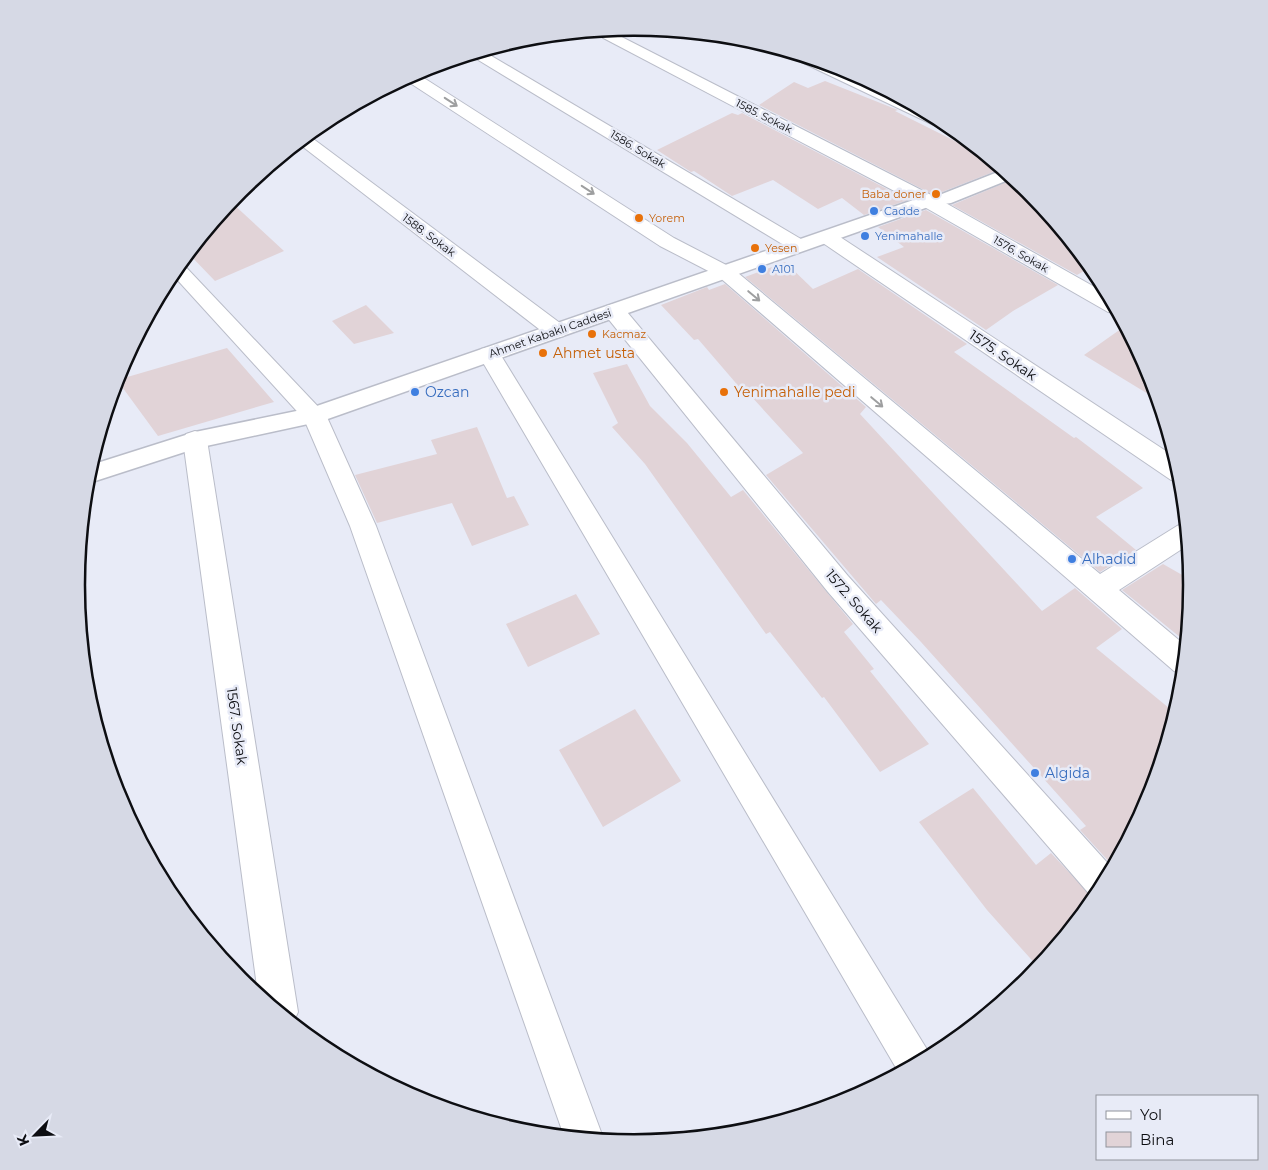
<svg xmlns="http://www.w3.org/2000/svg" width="1268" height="1170" font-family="Montserrat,sans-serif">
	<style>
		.building { fill: #e1d3d7 }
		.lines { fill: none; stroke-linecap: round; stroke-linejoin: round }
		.pedestrian-casing { stroke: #babdc9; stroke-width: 3 }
		.minor-casing { stroke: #babdc9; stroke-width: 2 }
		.pedestrian { fill: #fff; fill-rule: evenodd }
		.minor { fill: #fff; fill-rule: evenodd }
		.oneway { stroke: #9e9fa0 }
		.food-dot { fill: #e8710a; stroke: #e8ebf7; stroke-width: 2 }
		.shop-dot { fill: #3f7fe0; stroke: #e8ebf7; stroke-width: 2 }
		.labels { text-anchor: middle; stroke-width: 5; stroke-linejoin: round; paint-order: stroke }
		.far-street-label { font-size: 11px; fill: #0d0e12; stroke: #e8ebf7 }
		.far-food-label { font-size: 11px; fill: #c56008; stroke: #e8ebf7; text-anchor: start }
		.far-shop-label { font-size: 11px; fill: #366cbe; stroke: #e8ebf7; text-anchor: start }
		.food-label { font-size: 14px; fill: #c56008; stroke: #e8ebf7; text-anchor: start }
		.street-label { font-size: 14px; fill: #0d0e12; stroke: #e8ebf7 }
		.shop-label { font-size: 14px; fill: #366cbe; stroke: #e8ebf7; text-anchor: start }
		.rim { fill: none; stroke: #0d0e12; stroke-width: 2.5 }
	</style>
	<rect width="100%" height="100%" fill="#e8ebf7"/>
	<path class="building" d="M825,81L898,110L895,111L987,157L1001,169L942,192L932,194L759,105L794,82L808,88Z
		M732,113L738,115L742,113L908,200L864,215L842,198L818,209L773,180L732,196L694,171L691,172L657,150Z
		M1014,179L1028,191L1091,267L1077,275L952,205Z
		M231,202L284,251L215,281L188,253Z
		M926,210L1058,285L1013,311L986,330L877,257L904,247L878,227Z
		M785,262L813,289L858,269L967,344L954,352L1074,438L1076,437L1143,488L1096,517L1136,550L1100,572L745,277Z
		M725,284L866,407L860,414L1042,611L1075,588L1122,629L1096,648L1175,713L1149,799L1113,866L1080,830L1086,826L921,642L881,600L876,604L766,475L803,453L750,395L747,396L698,339L694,340L661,305L707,287L709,290Z
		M366,305L394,333L354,344L332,321Z
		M1125,326L1149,372L1158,400L1084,355Z
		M227,348L274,402L158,436L117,380Z
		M627,364L650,406L687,443L731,497L743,490L853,624L844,632L874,669L870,671L929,744L880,772L824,697L822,698L770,632L766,634L645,464L612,427L618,423L593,373Z
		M477,427L507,498L514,496L529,525L472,546L452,503L377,523L355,475L437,454L431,440Z
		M1163,564L1191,580L1186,642L1122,590Z
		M576,594L600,634L528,667L506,624Z
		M635,709L681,781L603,827L559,750Z
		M973,788L1036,865L1051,853L1094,899L1038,967L987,910L919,822Z"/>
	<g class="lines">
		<defs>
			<path id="pedestrian" d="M1003,170L1013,178L951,203L931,206L322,421L197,448L86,484L91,465L195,432L311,408L922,197L942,194Z"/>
			<path id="minor" d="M608,30L935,197L1107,294L1118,313L1108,312L921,205L592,32Z
				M483,51L806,242L809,246L806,250H792L470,55Z
				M792,53L834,66L944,122L953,129H942L793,58Z
				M416,73L674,238L732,268L1100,574L1177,526L1185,523L1188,545L1119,590L1186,646L1183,674L1174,671L718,276L660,246L404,79Z
				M308,135L564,326L567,331L564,336L556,338L548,336L298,143Z
				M827,231L834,233L1175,457L1181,482L1171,480L820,241L817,237L820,233Z
				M181,262L326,415L376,526L604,1140L564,1136L350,526L304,419L172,274Z
				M614,304L622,306L848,576L1112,868L1095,898L1091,896L828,592L606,316L603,311L606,306Z
				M489,347L497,349L931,1056L899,1073L478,354L481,349Z
				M195,431L204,434L207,440L298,1012L293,1023L258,994L183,440L186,434Z"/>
		</defs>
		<use href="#pedestrian" class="pedestrian-casing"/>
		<use href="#minor" class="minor-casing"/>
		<use href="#pedestrian" class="pedestrian"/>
		<use href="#minor" class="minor"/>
	</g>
	<defs><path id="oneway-shaft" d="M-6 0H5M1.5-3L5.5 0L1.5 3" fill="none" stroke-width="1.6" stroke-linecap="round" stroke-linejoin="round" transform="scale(1.25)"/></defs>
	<g class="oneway">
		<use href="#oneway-shaft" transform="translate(451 102) rotate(33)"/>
		<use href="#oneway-shaft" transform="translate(588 190) rotate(33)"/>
		<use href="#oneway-shaft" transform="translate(754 296) rotate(40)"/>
		<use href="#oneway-shaft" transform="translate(877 402) rotate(40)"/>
	</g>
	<g class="food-dot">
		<circle cx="936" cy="194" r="5"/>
		<circle cx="639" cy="218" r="5"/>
		<circle cx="755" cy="248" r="5"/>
		<circle cx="592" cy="334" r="5"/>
		<circle cx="543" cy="353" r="5"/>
		<circle cx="724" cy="392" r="5"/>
	</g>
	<g class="shop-dot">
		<circle cx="874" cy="211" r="5"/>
		<circle cx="865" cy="236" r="5"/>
		<circle cx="762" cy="269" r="5"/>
		<circle cx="415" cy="392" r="5"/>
		<circle cx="1072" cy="559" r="5"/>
		<circle cx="1035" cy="773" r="5"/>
	</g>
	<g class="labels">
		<g class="far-street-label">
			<text transform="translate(764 116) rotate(27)" y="4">1585. Sokak</text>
			<text transform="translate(638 149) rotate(31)" y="4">1586. Sokak</text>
			<text transform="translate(429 235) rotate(37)" y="4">1588. Sokak</text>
			<text transform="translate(1021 254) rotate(30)" y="4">1576. Sokak</text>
			<text transform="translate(550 333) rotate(-19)" y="4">Ahmet Kabaklı Caddesi</text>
		</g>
		<g class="far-food-label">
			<text x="926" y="198" text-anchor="end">Baba doner</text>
			<text x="649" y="222">Yorem</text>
			<text x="765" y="252">Yesen</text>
			<text x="602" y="338">Kacmaz</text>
		</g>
		<g class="far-shop-label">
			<text x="884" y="215">Cadde</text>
			<text x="875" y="240">Yenimahalle</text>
			<text x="772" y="273">A101</text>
		</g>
		<g class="food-label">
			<text x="553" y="358">Ahmet usta</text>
			<text x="734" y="397">Yenimahalle pedi</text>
		</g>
		<g class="street-label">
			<text transform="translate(1003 355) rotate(34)" y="5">1575. Sokak</text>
			<text transform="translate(854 601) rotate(49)" y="5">1572. Sokak</text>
			<text transform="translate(237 726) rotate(82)" y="5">1567. Sokak</text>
		</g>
		<g class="shop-label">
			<text x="425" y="397">Ozcan</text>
			<text x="1082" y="564">Alhadid</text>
			<text x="1045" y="778">Algida</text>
		</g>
	</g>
	<path d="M0 0H1268V1170H0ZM85 585a549 549 0 1 1 1098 0a549 549 0 1 1-1098 0Z" fill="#d6d9e5" fill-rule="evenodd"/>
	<path class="rim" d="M85 585a549 549 0 1 1 1098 0a549 549 0 1 1-1098 0Z"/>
	<rect x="1096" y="1095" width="162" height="65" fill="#e8ebf7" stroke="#90939b"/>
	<rect x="1106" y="1111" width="25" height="8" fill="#ffffff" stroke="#90939b"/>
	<text x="1140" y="1120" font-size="15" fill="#0d0e12">Yol</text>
	<rect x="1106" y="1132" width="25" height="15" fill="#e1d3d7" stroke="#90939b"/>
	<text x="1140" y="1145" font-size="15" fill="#0d0e12">Bina</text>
	<g transform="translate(35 1135) rotate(246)" stroke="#e8ebf7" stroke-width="4" paint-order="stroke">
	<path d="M0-4L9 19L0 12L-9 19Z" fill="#0d0e12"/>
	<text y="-8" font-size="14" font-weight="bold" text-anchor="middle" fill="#0d0e12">K</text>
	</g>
</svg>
